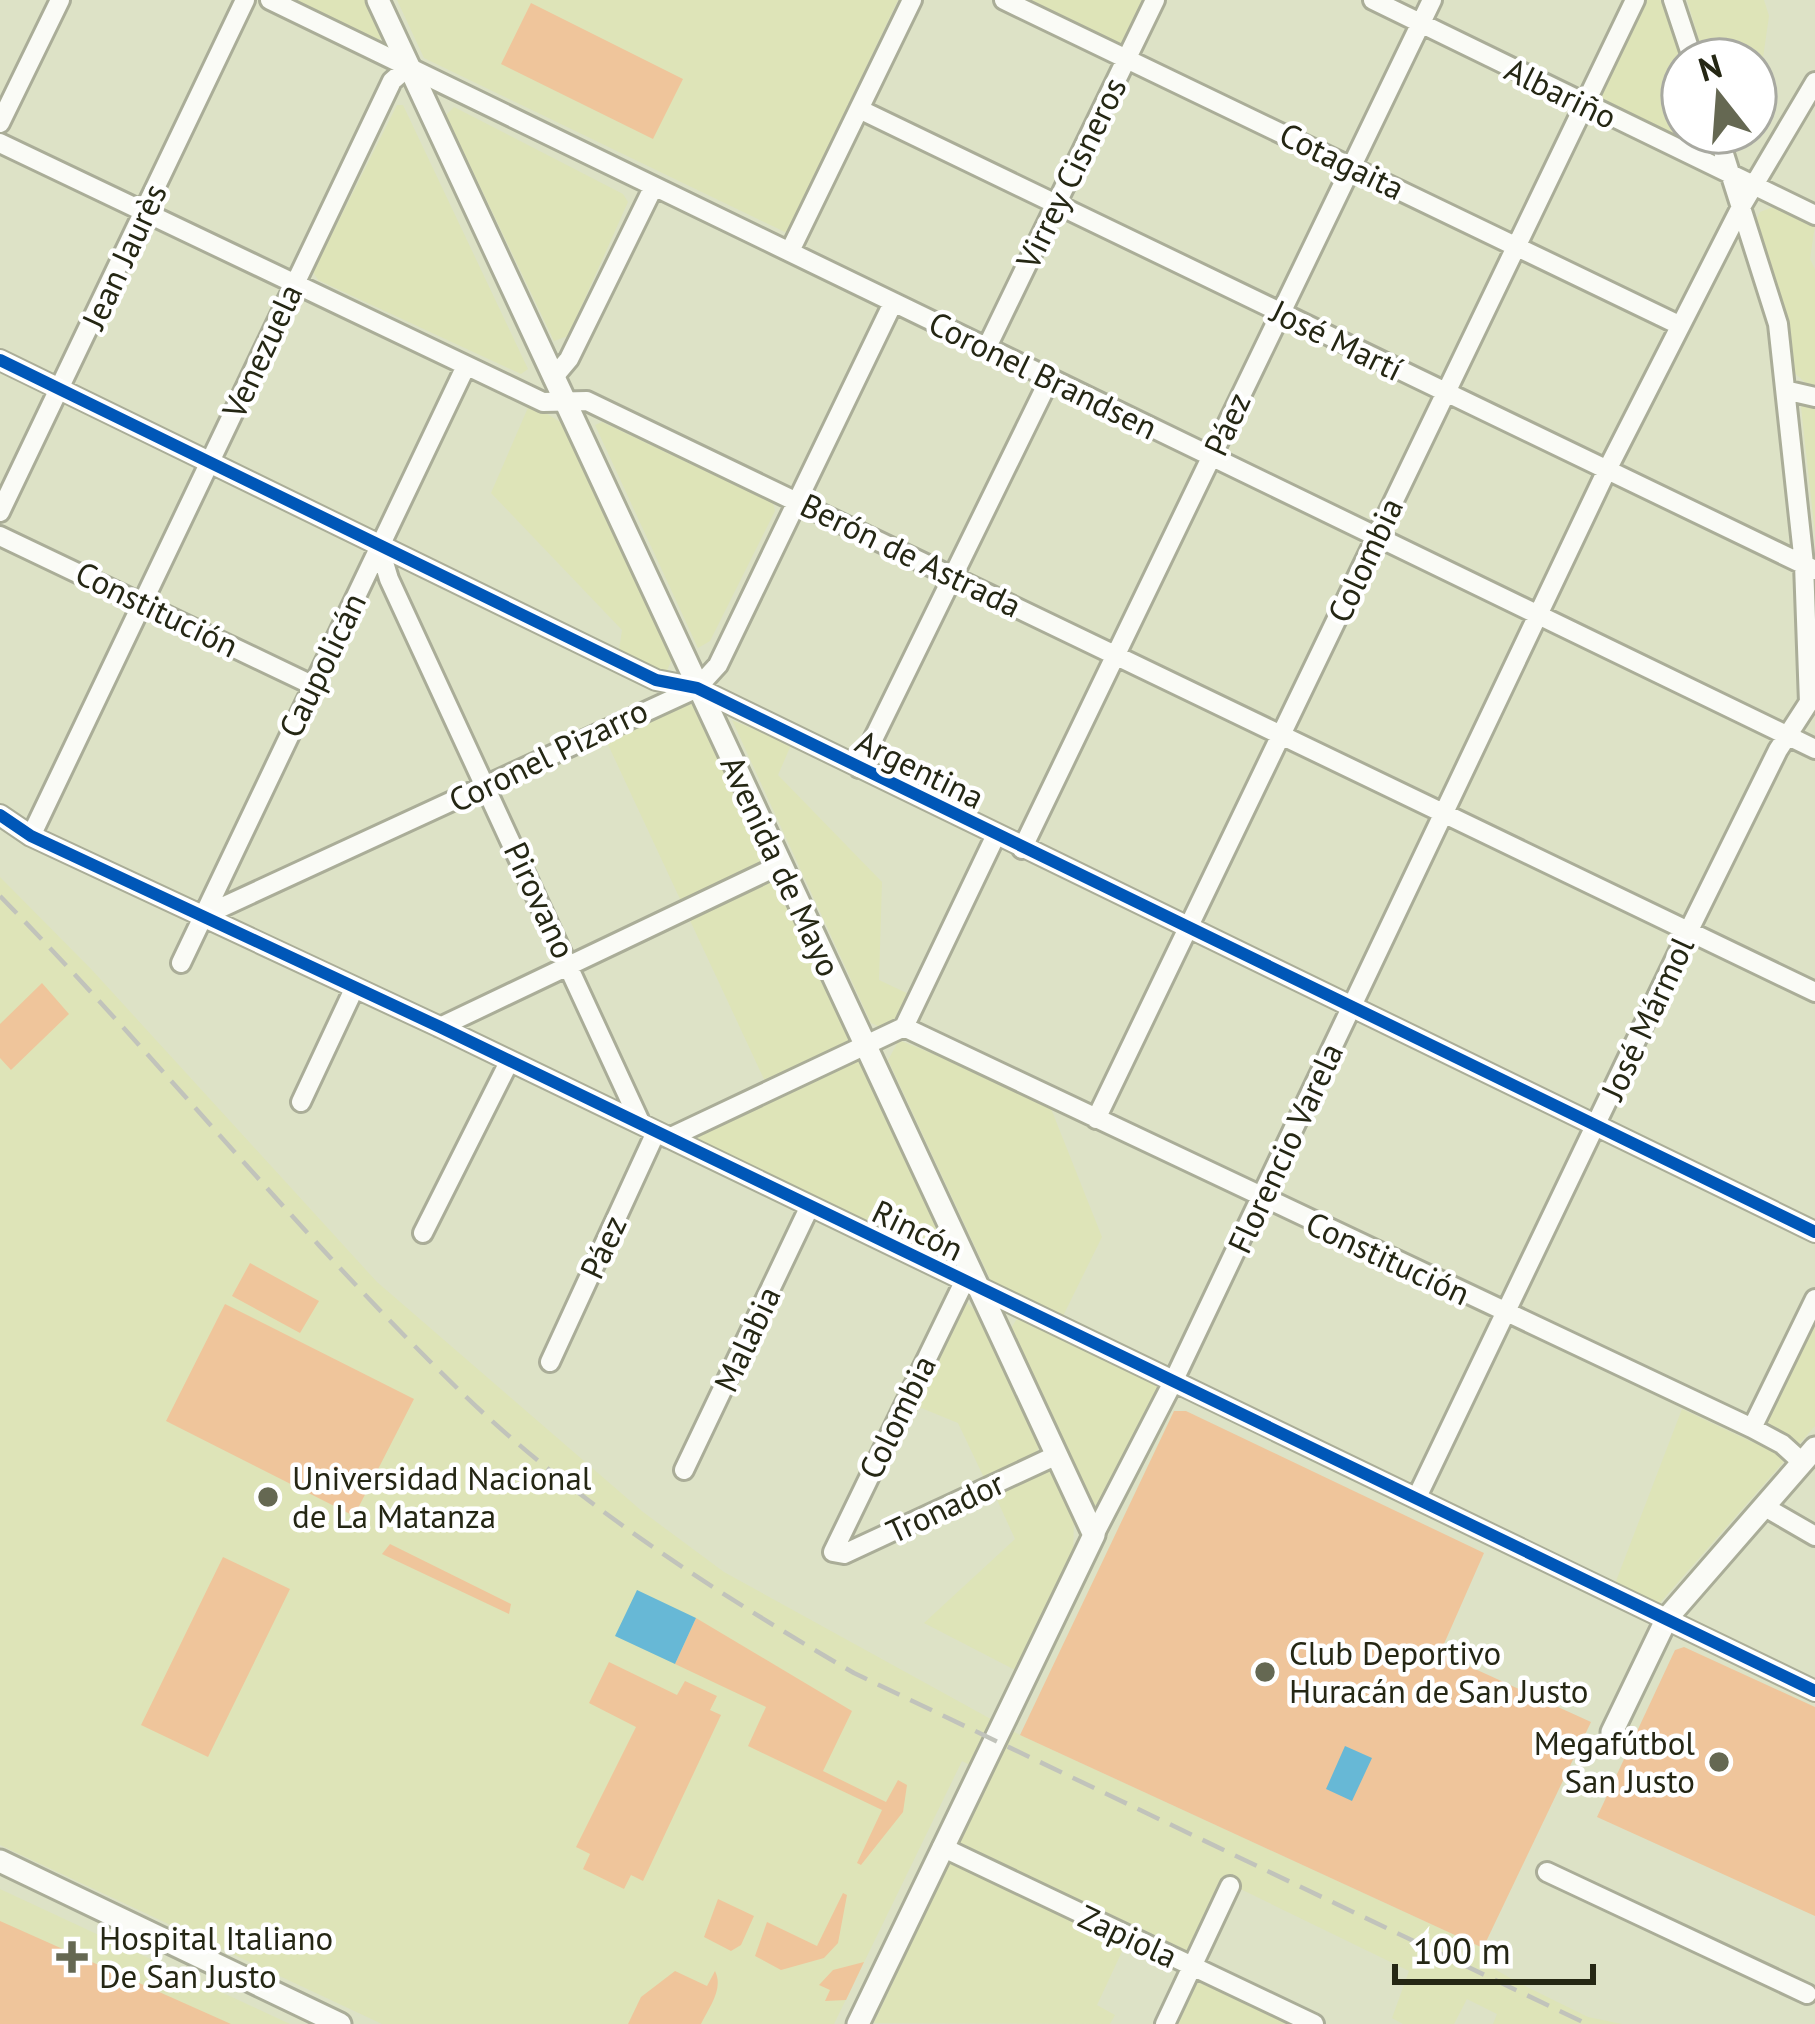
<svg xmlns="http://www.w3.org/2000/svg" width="1815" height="2024" font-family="'PT Sans',sans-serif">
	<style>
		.built { fill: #dee4b8 }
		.green { fill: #efc59b }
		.water { fill: #67b8d6 }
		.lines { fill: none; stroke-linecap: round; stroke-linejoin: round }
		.minor-casing { stroke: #aaad98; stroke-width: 24 }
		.major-casing { stroke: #aaad98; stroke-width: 27 }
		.minor { stroke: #fafbf6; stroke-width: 18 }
		.major { stroke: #fafbf6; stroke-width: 21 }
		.rail { stroke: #c1c3bb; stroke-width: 4.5; stroke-dasharray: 24 12; stroke-linecap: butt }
		.cycleway-casing { stroke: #fff; stroke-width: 20 }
		.cycleway { stroke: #0057b8; stroke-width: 12 }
		.poi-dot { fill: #656852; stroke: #fff; stroke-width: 4.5 }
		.labels { text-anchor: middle; stroke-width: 9; stroke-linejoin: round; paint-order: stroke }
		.street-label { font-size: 33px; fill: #252714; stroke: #fff }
		.poi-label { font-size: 33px; fill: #252714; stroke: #fff; text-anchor: start }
	</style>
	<rect width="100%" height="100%" fill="#dde2c6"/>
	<path class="built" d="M282,0H367L382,37L375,43Z
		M397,0H898L787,233L424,58Z
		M1023,0H1142L1120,47Z
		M1639,0H1662L1683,66V132H1704V144L1697,150L1597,105L1598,89Z
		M1687,0H1764L1769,16L1755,114V60H1705Z
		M397,105H403L528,369L521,374L318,280L313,272Z
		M454,107L623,194L628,202L568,336L554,341L446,115Z
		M1773,207L1815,225L1810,259L1815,269V391L1792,371L1782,309L1755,222L1760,212Z
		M1810,402L1815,403V534L1801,407Z
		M530,403L565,425L673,656L667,671L657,673L619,650L622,630L491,493Z
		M602,422L773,503L775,511L710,641L698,648L595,425Z
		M687,700L696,705L948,1244L949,1259L941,1262L680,1142L770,1092L604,736Z
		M732,720L791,745L778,775L882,882L879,980L913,996L893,1024L880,1027L871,1023Z
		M0,877L92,970L377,1282L643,1512L724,1572L1020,1735L1483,1948L1484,1963L1519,1983L1588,2017L1622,2024H1493L1497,2014L1467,1999L1454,2024H1403L1392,2018L1409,1971L1226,1882L1186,1954L959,1847L958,1837L988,1774L962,1761L834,2024H382L0,1845Z
		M899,1040L1048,1101L1102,1237L1062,1318L991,1281L888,1060Z
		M965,1301L976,1311L1041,1444L1034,1457L986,1482L958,1423L909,1403L956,1305Z
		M1815,1311V1426L1658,1605L1652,1607L1613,1589L1682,1409L1754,1443Z
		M1025,1319L1161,1385L1099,1507L1093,1504L1011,1329L1016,1320Z
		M1049,1468L1074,1520L1073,1553L1015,1670L924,1623L1015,1539L993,1491Z
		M950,1861L1126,1943L1097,2005L1115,2015L1110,2024L874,2023Z
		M0,1889L290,2024H0Z
		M1196,1976L1301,2024H1169Z"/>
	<path class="green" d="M531,3L683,79L653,139L501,64Z
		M42,983L69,1014L11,1070L0,1058V1024Z
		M250,1263L319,1301L300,1333L232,1296Z
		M225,1304L414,1399L354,1516L166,1421Z
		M1174,1411H1186L1484,1553L1440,1653L1591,1722L1483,1948L1020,1735Z
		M390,1544L511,1604L509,1614L382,1554Z
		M223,1557L290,1589L208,1757L141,1725Z
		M696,1618L852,1711L823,1771L886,1802L898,1780L907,1785L903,1812L861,1865L857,1863L882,1810L748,1746L766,1707L675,1664Z
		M1684,1647L1815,1707V1916L1597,1817L1675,1650Z
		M609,1662L677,1695L685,1681L717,1696L710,1710L721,1715L643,1881L631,1875L624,1889L583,1869L590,1854L576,1847L636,1727L589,1703Z
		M843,1893L847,1895L838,1943L824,1958L781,1970L755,1956L767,1922L817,1946Z
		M718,1899L754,1916L741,1945L731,1951L704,1937Z
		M0,1921L231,2024H0Z
		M864,1962L846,2000L825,2001L830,1990L819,1985L833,1970Z
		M675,1971L707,1986L715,1971C724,1989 709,2007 701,2024H628L641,1997Z"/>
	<path class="water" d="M637,1590L696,1618L675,1664L615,1636Z
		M1345,1746L1372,1758L1352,1801L1326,1789Z"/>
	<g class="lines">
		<defs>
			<path id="minor" d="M270,0L1815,749
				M1004,0L1679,325
				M1373,0L1815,215
				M1673,0L1693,60
				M859,109L1815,570
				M0,123L60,0
				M1717,132L1778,324L1804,564L1809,703
				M0,143L543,402L587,401L1815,992
				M790,251L912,0
				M987,347L1155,0
				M0,360L656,680L697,688L1815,1232
				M553,378L569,359L653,188
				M1789,391L1815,397
				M0,512L245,0
				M0,536L312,685
				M379,546L389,579L641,1124
				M859,768L1050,378
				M0,815L31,836L440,1027L1815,1691
				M31,836L392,81L408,67
				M1022,849L1432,0
				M203,916L697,688L718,665L893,303
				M181,963L465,368
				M440,1027L780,865
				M904,1027L1752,1428L1782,1444L1803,1463
				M301,1102L354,989
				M1096,1119L1635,0
				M669,1138L904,1027L995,837
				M423,1233L509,1062
				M964,1282L833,1552L844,1554L1057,1455
				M550,1362L656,1132
				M1752,1428L1815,1299
				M684,1470L809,1208
				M1417,1497L1689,930L1778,750L1815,693
				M1765,1507L1815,1536
				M1094,1535L1172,1384L1607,470L1741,207L1815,82
				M942,1847L1314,2024
				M1547,1872L1807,1994
				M1165,2024L1230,1886"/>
			<path id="major" d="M378,0L1094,1535L858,2024
				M1612,1732L1667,1618L1815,1448
				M0,1861L340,2024"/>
		</defs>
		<use href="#minor" class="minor-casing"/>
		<use href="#major" class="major-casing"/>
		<use href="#minor" class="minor"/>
		<use href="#major" class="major"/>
		<path class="rail" d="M0,896C157,1056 296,1232 457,1388C571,1500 716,1593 854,1673L1587,2024"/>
		<defs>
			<path id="cycleway" d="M0,360L656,680L697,688L1815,1232
				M0,815L31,836L440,1027L1815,1691"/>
		</defs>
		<use href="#cycleway" class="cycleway-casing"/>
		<use href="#cycleway" class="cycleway"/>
	</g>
	<g class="poi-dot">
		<circle cx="268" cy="1497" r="12"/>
		<circle cx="1265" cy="1672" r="12"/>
		<circle cx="1719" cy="1762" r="12"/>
		<path d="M66 1939h12v12h12v12h-12v12h-12v-12h-12v-12h12z"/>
	</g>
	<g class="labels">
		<g class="street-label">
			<text transform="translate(1561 93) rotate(26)" y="12">Albariño</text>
			<text transform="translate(1342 161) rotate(26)" y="12">Cotagaita</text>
			<text transform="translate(1071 173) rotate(-64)" y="12">Virrey Cisneros</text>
			<text transform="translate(124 256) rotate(-65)" y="12">Jean Jaurès</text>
			<text transform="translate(1337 340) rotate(26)" y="12">José Martí</text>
			<text transform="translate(262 351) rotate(-65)" y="12">Venezuela</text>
			<text transform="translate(1043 375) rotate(26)" y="12">Coronel Brandsen</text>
			<text transform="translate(1227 424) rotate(-65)" y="12">Páez</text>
			<text transform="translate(911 555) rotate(26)" y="12">Berón de Astrada</text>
			<text transform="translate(1365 560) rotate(-65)" y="12">Colombia</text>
			<text transform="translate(157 609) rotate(26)" y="12">Constitución</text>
			<text transform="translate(322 665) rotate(-64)" y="12">Caupolicán</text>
			<text transform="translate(548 755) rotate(-26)" y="12">Coronel Pizarro</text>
			<text transform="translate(920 769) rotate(26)" y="12">Argentina</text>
			<text transform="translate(781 866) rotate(65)" y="12">Avenida de Mayo</text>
			<text transform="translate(540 900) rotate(65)" y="12">Pirovano</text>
			<text transform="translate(1647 1018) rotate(-65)" y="12">José Mármol</text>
			<text transform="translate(1285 1148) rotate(-65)" y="12">Florencio Varela</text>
			<text transform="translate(918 1230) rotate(26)" y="12">Rincón</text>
			<text transform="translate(603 1247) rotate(-65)" y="12">Páez</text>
			<text transform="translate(1388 1258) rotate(25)" y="12">Constitución</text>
			<text transform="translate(747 1339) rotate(-65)" y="12">Malabia</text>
			<text transform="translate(897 1417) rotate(-64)" y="12">Colombia</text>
			<text transform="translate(945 1507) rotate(-25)" y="12">Tronador</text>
			<text transform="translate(1128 1936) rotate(25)" y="12">Zapiola</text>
		</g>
		<g class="poi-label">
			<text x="292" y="1490">Universidad Nacional<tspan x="292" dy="38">de La Matanza</tspan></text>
			<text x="1289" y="1665">Club Deportivo<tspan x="1289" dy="38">Huracán de San Justo</tspan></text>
			<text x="1695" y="1755" text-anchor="end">Megafútbol<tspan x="1695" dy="38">San Justo</tspan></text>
			<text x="99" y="1950">Hospital Italiano<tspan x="99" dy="38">De San Justo</tspan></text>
		</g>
	</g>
	<g transform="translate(1719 96) rotate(343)"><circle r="57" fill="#ffffff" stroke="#a8a9a1" stroke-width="3"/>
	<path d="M0-9L21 45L0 30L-21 45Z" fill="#656852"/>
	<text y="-18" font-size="33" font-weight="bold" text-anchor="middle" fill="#252714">N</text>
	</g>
	<path d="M1395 1964v18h198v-18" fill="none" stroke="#252714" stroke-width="6"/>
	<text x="1413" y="1964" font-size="36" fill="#252714" stroke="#ffffff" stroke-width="9" paint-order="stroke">100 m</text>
</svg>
